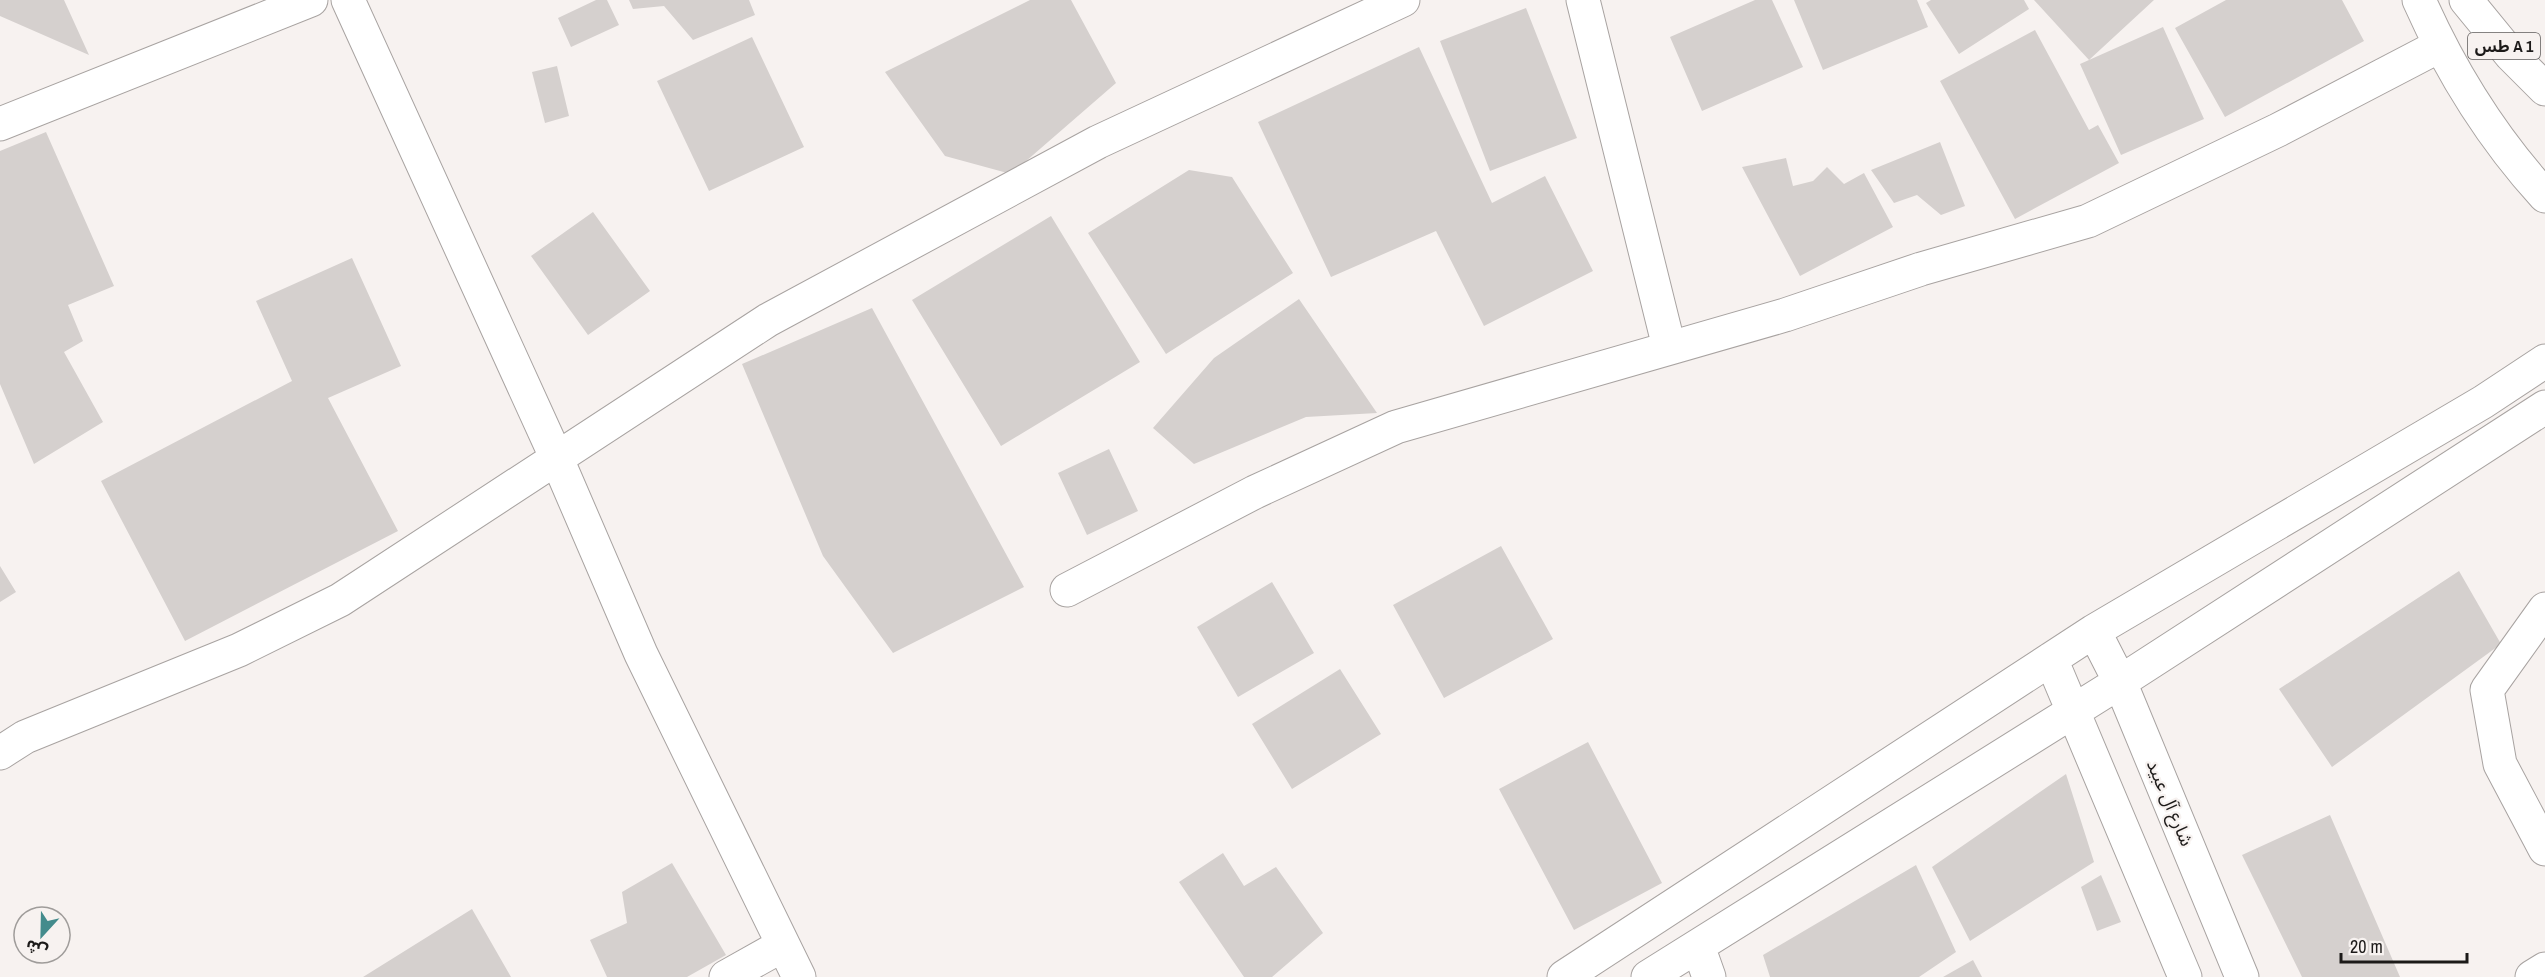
<svg xmlns="http://www.w3.org/2000/svg" width="2545" height="977" font-family="'Archivo Narrow','Noto Sans Arabic',sans-serif">
	<style>
		.building { fill: #d5d0ce }
		.lines { fill: none; stroke-linecap: round; stroke-linejoin: round }
		.minor-casing { stroke: #a8a3a1; stroke-width: 35 }
		.highway-casing { stroke: #a8a3a1; stroke-width: 35 }
		.minor { stroke: #fff; stroke-width: 33 }
		.highway { stroke: #fff; stroke-width: 33 }
		.labels { text-anchor: middle; stroke-width: 4.5; stroke-linejoin: round; paint-order: stroke }
		.shield { fill: #f7f2f0; stroke: #5e5b5a; stroke-width: 1.5 }
		.shield-label { font-size: 16px; font-weight: bold; fill: #1c1a19 }
		.street-label { font-size: 18px; fill: #1c1a19; stroke: #f7f2f0 }
	</style>
	<rect width="100%" height="100%" fill="#f7f2f0"/>
	<path class="building" d="M0,0H64L89,55L0,16Z
		M596,0H607L619,25L571,47L558,18Z
		M629,0H749L755,15L693,40L664,6L633,9Z
		M1030,0H1071L1116,83L1011,174L945,156L885,72Z
		M1755,0H1772L1803,67L1702,111L1670,37Z
		M1794,0H1917L1928,27L1823,70Z
		M1931,0H2024L2029,9L1959,54L1926,3Z
		M2034,0H2154L2089,60Z
		M2226,0H2342L2364,41L2225,117L2175,28Z
		M1526,8L1577,138L1490,171L1440,41Z
		M2163,27L2204,119L2121,155L2080,64Z
		M2035,30L2089,130L2098,125L2119,163L2015,219L1940,81Z
		M752,37L804,147L709,191L657,81Z
		M1419,47L1492,203L1545,176L1593,271L1484,326L1436,231L1331,277L1258,122Z
		M557,66L569,116L545,123L532,72Z
		M46,132L114,286L68,305L83,341L64,352L103,422L34,464L0,384V151Z
		M1940,142L1965,206L1941,215L1917,195L1894,203L1871,170Z
		M1786,158L1793,186L1813,181L1827,167L1844,184L1864,173L1893,227L1800,276L1742,167Z
		M1189,170L1232,177L1293,273L1166,354L1088,233Z
		M593,212L650,291L588,335L531,256Z
		M1051,216L1140,362L1001,446L912,300Z
		M352,258L401,366L328,398L398,531L185,641L101,481L292,381L256,301Z
		M1299,299L1377,413L1306,417L1194,464L1153,428L1214,358Z
		M872,308L1024,587L893,653L823,556L742,364Z
		M1109,449L1138,511L1087,535L1058,473Z
		M1501,546L1553,639L1444,698L1393,605Z
		M0,566L16,592L0,602Z
		M2459,571L2501,644L2332,767L2279,689Z
		M1272,582L1314,653L1238,697L1197,627Z
		M1340,669L1381,734L1292,789L1252,724Z
		M1588,742L1662,883L1574,930L1499,789Z
		M2066,774L2094,862L1970,941L1932,867Z
		M2330,815L2400,977H2302L2242,855Z
		M1223,853L1244,886L1276,867L1323,933L1272,977H1244L1179,882Z
		M672,863L726,955L687,977H607L590,940L627,923L622,892Z
		M1916,865L1956,952L1919,977H1770L1763,955Z
		M2101,875L2121,922L2097,931L2081,887Z
		M472,909L511,977H363Z
		M1973,960L1982,977H1943Z"/>
	<g class="lines">
		<defs>
			<path id="minor" d="M348,0L557,459L641,654L799,977
				M1583,0L1669,347
				M2419,0C2450,70 2493,139 2545,196
				M0,124L311,0
				M1067,590L1255,492L1396,427L1785,315L1921,269L2088,221L2278,130L2439,46
				M2545,609L2487,690L2500,764L2545,849
				M2094,631L2120,682L2242,977
				M2051,659L2185,977
				M0,753L25,737L239,650L340,600L768,320L1098,142L1403,0
				M1698,946L1709,977
				M726,977L783,945
				M1564,977L2094,631L2483,402L2545,361
				M1648,977L2120,682L2545,407
				M2532,977L2545,969"/>
			<path id="highway" d="M2466,0L2511,55L2545,89"/>
		</defs>
		<use href="#minor" class="minor-casing"/>
		<use href="#highway" class="highway-casing"/>
		<use href="#minor" class="minor"/>
		<use href="#highway" class="highway"/>
	</g>
	<g class="labels">
		<rect class="shield" x="2468" y="33" width="72" height="26" rx="4.5"/>
		<g class="shield-label">
			<text x="2504" y="52">طس A 1</text>
		</g>
		<g class="street-label">
			<text transform="translate(2170 803) rotate(67)" y="6">شارع آل عبيد</text>
		</g>
	</g>
	<g transform="translate(42 935) rotate(202)"><circle r="28" fill="#f7f2f0" stroke="#9f9c9a" stroke-width="1.5"/>
	<path d="M0-4.5L10 22L0 15L-10 22Z" fill="#438b8c"/>
	<text y="-9" font-size="16" font-weight="bold" text-anchor="middle" fill="#1c1a19">ش</text>
	</g>
	<path d="M2341 953v9h126v-9" fill="none" stroke="#1c1a19" stroke-width="3"/>
	<text x="2350" y="953" font-size="18" fill="#1c1a19" stroke="#f7f2f0" stroke-width="4.5" paint-order="stroke">20 m</text>
</svg>
